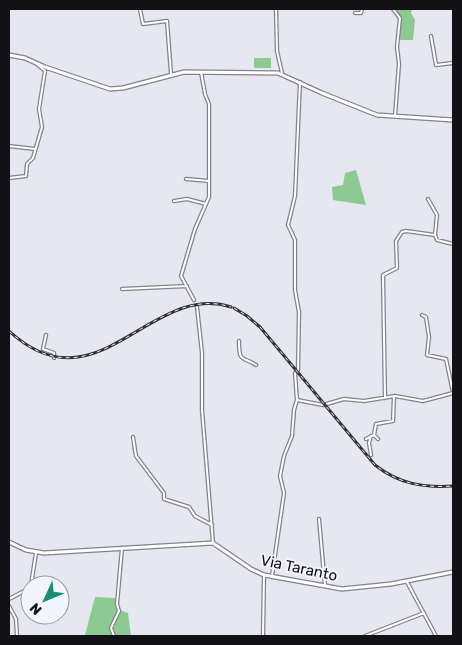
<svg xmlns="http://www.w3.org/2000/svg" width="462" height="645" font-family="Rubik,sans-serif">
	<style>
		.green { fill: #8dca92 }
		.lines { fill: none; stroke-linecap: round; stroke-linejoin: round }
		.street-casing { stroke: #82838c; stroke-width: 4.5 }
		.secondary-casing { stroke: #82838c; stroke-width: 5.5 }
		.street { stroke: #fff; stroke-width: 2 }
		.secondary { stroke: #fff; stroke-width: 3 }
		.rail-casing { stroke: #313136; stroke-width: 3 }
		.rail { stroke: #f3f4fe; stroke-width: 1; stroke-dasharray: 4; stroke-linecap: butt }
		.labels { text-anchor: middle; stroke-width: 4; stroke-linejoin: round; paint-order: stroke }
		.street-label { font-size: 15px; fill: #121216; stroke: #f3f4fe }
	</style>
	<rect width="100%" height="100%" fill="#e6e7f1"/>
	<path class="green" d="M393,9H412L411,13L415,20L413,40H398L400,17Z
		M254,58H271V68H254Z
		M356,170L366,205L333,200L332,187L343,185L345,173Z
		M95,597L115,598L116,609L128,613L131,636L85,635Z"/>
	<g class="lines">
		<defs>
			<path id="street" d="M140,9L143,24L167,21L171,74
				M276,9L277,51L282,73
				M393,9L400,18L397,47L399,64L395,116
				M355,13H361L362,9
				M431,36L436,65L453,63
				M9,146L35,149
				M9,178L26,176L27,164L33,158L42,127L39,109L45,71L37,64
				M186,179L209,181
				M428,199L437,215L435,235
				M174,201L187,199L206,204
				M122,289L187,286
				M194,300L181,276L195,229L209,197V104L205,94L201,72
				M197,307L202,353V410L213,543
				M422,315L426,317L429,337L427,355L446,359L453,392
				M46,335L43,349L54,353V358
				M239,341C239,363 242,356 256,365
				M298,371L299,312L295,290V240L288,225L295,196L300,82
				M385,398L383,275L397,268L396,241L402,232L406,231L435,235L437,240L453,244
				M297,400L323,405L344,399L364,401L395,396L423,401L453,393
				M374,435L376,424L393,421L394,396
				M133,437L136,456L164,493V499L189,507L195,516L212,525
				M366,439L374,435L378,439
				M371,455L369,443L371,436
				M319,519L325,586
				M272,576L284,493L280,476L284,456L292,436L294,410L297,400L295,373
				M407,582L436,636
				M31,585L36,553
				M9,599L30,588
				M9,606L16,619L17,636
				M114,636L111,628L119,611L117,604L122,548
				M263,636L264,575
				M365,636L424,613"/>
			<path id="secondary" d="M9,55L25,58L45,67L110,89L123,88L184,72L278,73L322,93L377,115L453,120
				M9,542L26,550L44,553L213,543L251,569L264,575L342,589L391,584L453,572"/>
		</defs>
		<use href="#street" class="street-casing"/>
		<use href="#secondary" class="secondary-casing"/>
		<use href="#street" class="street"/>
		<use href="#secondary" class="secondary"/>
		<defs>
			<path id="rail" d="M234,308L247,316L260,327L375,465C399,484 424,488 453,486
				M9,331C97,412 150,281 231,307"/>
		</defs>
		<use href="#rail" class="rail-casing"/>
		<use href="#rail" class="rail"/>
	</g>
	<g class="labels">
		<g class="street-label">
			<text transform="translate(299 568) rotate(12)" y="5">Via Taranto</text>
		</g>
	</g>
	<rect width="462" height="645" fill="none" stroke="#121216" stroke-width="20"/>
	<g transform="translate(45 600) rotate(226)"><circle r="24" fill="#f3f4fe" stroke="#999aa1"/>
	<path d="M0-4L9 19L0 12L-9 19Z" fill="#158e71"/>
	<text y="-8" font-size="14" font-weight="bold" text-anchor="middle" fill="#121216">N</text>
	</g>
</svg>
